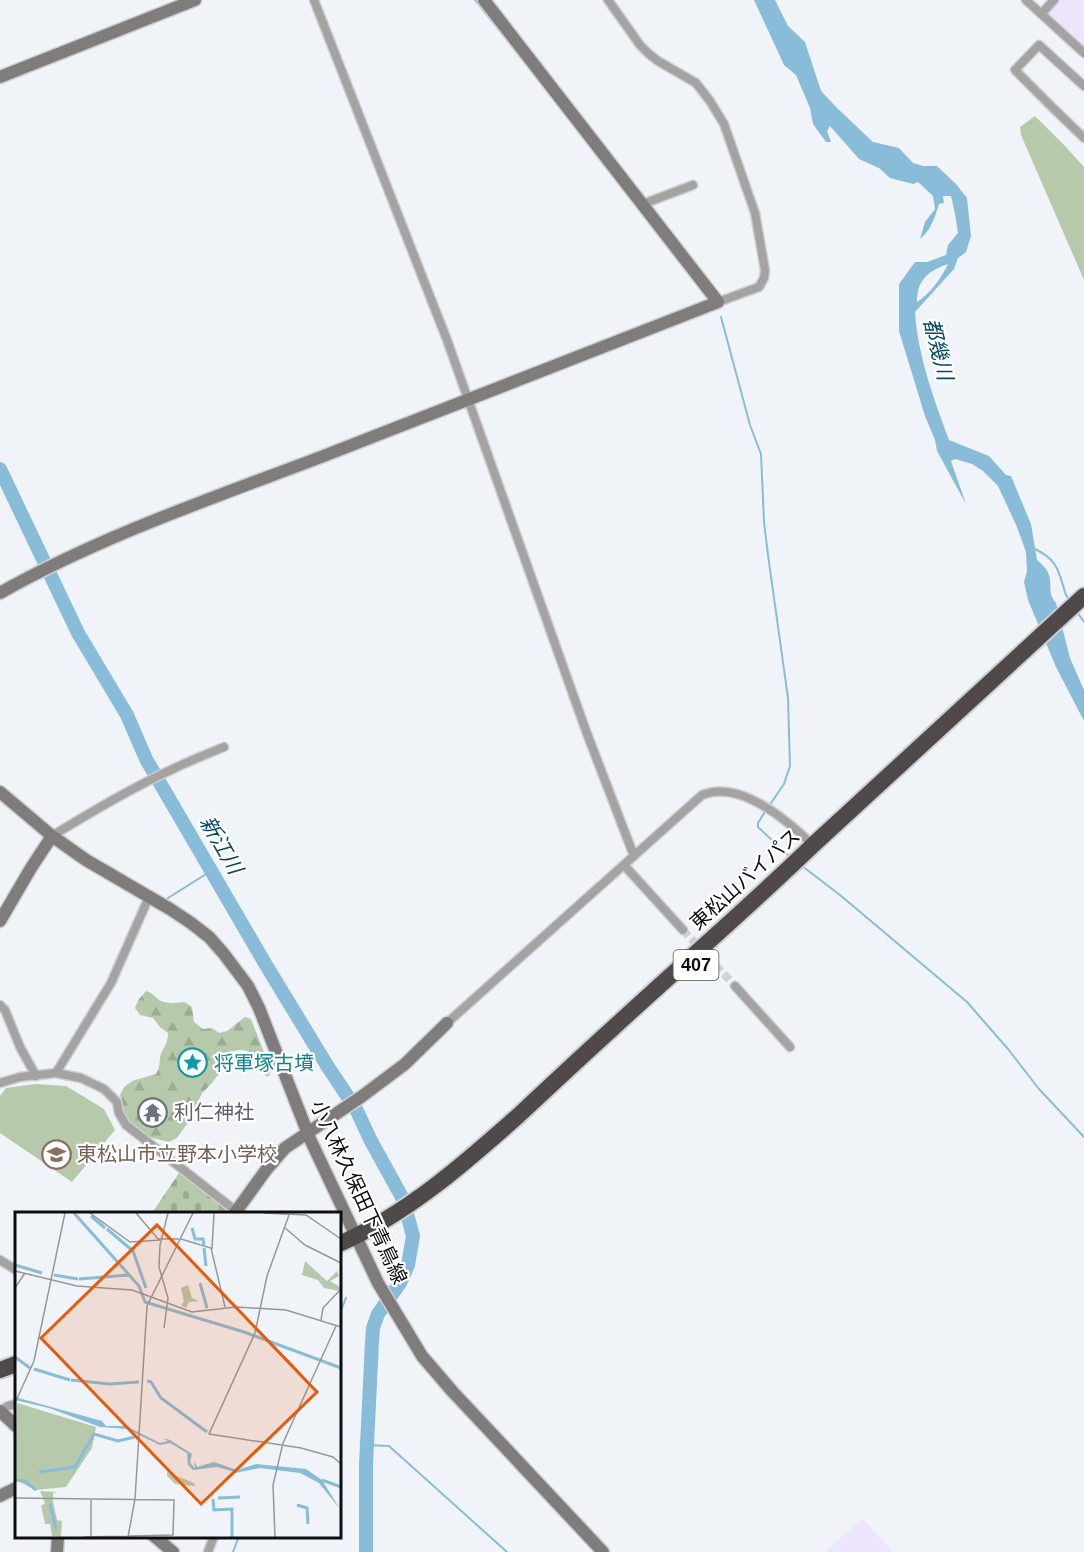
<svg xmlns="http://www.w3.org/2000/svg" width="1084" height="1552" font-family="Arial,'Noto Sans JP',sans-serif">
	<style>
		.commercial { fill: #ece5fb }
		.green { fill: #b6c9ab }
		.forest { fill: url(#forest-firs) }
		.cemetery { fill: url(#cemetery-stones) }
		.water { fill: #89bcd9; fill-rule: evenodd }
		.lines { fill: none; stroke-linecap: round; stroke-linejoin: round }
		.stream { stroke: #89bcd9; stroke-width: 2 }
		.river { stroke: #89bcd9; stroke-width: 14 }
		.street-tunnel { stroke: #ced2d5; stroke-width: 8; stroke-dasharray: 8 4; stroke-linecap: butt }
		.street-casing { stroke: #cccfd3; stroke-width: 11 }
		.secondary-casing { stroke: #cccfd3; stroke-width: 15 }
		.highway-casing { stroke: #cccfd3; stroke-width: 20 }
		.street { stroke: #a5a3a2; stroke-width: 8 }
		.secondary { stroke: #807c7b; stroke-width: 12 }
		.highway { stroke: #4f4a49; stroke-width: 16 }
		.labels { text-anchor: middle; stroke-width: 4.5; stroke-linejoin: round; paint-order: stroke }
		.shield { fill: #fff; stroke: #555657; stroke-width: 1.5 }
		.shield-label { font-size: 18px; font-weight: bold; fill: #0c0e0f }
		.street-label { font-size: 20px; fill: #0c0e0f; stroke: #fff }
		.culture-label { font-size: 20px; fill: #0d838f; stroke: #fff; text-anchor: start }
		.worship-label { font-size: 20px; fill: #5b616d; stroke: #fff; text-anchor: start }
		.education-label { font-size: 20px; fill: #785e54; stroke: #fff; text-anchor: start }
		.water-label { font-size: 21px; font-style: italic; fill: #054967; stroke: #fff }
		.inset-river { fill: none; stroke: #89bcd9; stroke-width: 3 }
		.inset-road { fill: none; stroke: #95989b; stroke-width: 1.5 }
		.view { fill: #e8590c; fill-opacity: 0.15; stroke: #e8590c; stroke-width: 3 }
		.inset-edge { fill: none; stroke: #0c0e0f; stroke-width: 3 }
	</style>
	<defs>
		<pattern id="forest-firs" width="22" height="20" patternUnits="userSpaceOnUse" patternTransform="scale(1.5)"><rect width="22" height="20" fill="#b6c9ab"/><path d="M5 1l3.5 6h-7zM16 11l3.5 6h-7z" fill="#9bab92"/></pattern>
		<pattern id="cemetery-stones" width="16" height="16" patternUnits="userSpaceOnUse" patternTransform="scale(1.5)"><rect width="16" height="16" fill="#b6c9ab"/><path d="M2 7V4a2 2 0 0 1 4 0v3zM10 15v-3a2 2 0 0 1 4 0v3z" fill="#9bab92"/></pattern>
	</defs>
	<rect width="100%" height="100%" fill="#f0f4f8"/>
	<path class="commercial" d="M1060,0H1084V46L1049,13Z
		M862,1518L893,1552H825Z"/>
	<path class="green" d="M1035,116L1065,146L1084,167V280L1021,135L1020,127Z
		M36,1084L66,1086L104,1109L115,1130L72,1182L0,1133V1096L6,1088Z"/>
	<path class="forest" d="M146,991C153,993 154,996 159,1000C166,1004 177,1003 185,1002L192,1007L194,1022L203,1029L212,1028L219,1033L227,1031L245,1017L251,1019L271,1070L269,1076H266L262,1072L257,1056C245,1049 239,1048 226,1054L220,1072L212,1083L202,1093L191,1118L177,1138L169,1142L144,1136L127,1124L120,1095L124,1087L132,1081L156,1074C160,1067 159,1065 160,1058C161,1049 168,1046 168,1033L160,1027L153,1018L140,1015L135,1008L139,999Z"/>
	<path class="cemetery" d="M179,1173L228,1211V1213H152Z"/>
	<path class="water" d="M754,0H775L788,26L805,42L821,91L837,108L873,142L899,148L913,163L923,166H937L956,184L967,198L971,236L966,252L958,258L954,269L915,312C918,357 934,399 949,440L989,456L1006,475L1011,476L1031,524L1037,560C1060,578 1043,588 1056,603L1070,658L1084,690V721L1056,667L1028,600L1024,582L1027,571L1026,552L1017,527L998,486L983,471L972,464L955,459L951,461L966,504L937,451L935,440L925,416L899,331V284L915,262H927L946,255L948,245L958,233L955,214L951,196H943L944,203L939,204C935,217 931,230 920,239L925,222L935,209L933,196L918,182L913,184L890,178L879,168L859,159L830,126L827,131L831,142H826L813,124L810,108L796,75L784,65ZM948,264C942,277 930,294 917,302C917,280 928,271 948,264Z"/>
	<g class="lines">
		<path class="stream" d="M475,0L522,59
			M721,317L750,425L761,454L764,522L768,555L788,698L790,766L784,784L769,806
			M1033,548C1059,560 1058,571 1066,595L1069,600
			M1077,612L1084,622
			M766,810L758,823V827L790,857
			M802,866L840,895L967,1002L1008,1049L1039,1089L1084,1137
			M168,898L211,871
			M339,1315L346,1298
			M367,1445L389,1446L507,1552
			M233,1552L239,1536"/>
		<path class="river" d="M0,469L78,633L127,715L146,759L266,965L328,1067L356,1109L371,1141L403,1199L413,1236L408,1265L400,1283L378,1314L373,1328L372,1342L366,1465V1552"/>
		<path class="street-tunnel" d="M683,930L735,986"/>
		<defs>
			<path id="street" d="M314,0L447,340L586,731L634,856
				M608,0L640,45L649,54L658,61L696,83L710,101L724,124L755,213L765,270L764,278L759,287L718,302
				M1026,0L1084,53
				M1041,14L1054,0
				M1084,86L1039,45L1015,70L1052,107L1084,138
				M643,204L693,185
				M52,836C91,812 131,788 173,769C189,761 207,754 224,747
				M624,865L683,930
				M735,986L790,1047
				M0,1005L5,1010L20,1047L36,1076
				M447,1023L702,795C740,779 788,821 813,845
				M56,1073L111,983L149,897
				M0,1083L20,1077L56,1073L81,1078L104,1089L117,1102L119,1113L126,1125L236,1211
				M0,1260L16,1270
				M0,1411L8,1406L16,1404
				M208,1552L214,1536"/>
			<path id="secondary" d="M0,77L195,0
				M0,593C101,536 213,498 321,457C454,406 586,354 718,302L484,0
				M0,792L52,836L86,860L170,909L191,923L209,937L224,954L248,986L259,1008L310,1139L378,1283L422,1356L452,1391L603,1552
				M0,921L31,868L52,836
				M235,1213L266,1170L285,1148L361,1097L405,1064L447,1023
				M0,1411L16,1426
				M0,1496L16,1488
				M154,1536L173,1552
				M57,1552L58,1536"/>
			<path id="highway" d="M339,1244C407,1214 464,1164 519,1115C550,1086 581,1057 612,1029C679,967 748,908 813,845L1084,596
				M0,1370L16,1364"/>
		</defs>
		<use href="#street" class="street-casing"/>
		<use href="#secondary" class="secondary-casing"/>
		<use href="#highway" class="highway-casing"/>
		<use href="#street" class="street"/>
		<use href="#secondary" class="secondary"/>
		<use href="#highway" class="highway"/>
	</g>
	<defs>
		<symbol id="sight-ring" viewBox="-11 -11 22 22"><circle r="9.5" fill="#fff" stroke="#0f9aa8" stroke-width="1.5"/><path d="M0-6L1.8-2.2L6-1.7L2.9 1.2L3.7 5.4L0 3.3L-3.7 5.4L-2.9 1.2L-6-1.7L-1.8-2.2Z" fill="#0f9aa8"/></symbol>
		<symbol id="temple-ring" viewBox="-11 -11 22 22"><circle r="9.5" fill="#fff" stroke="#6b7280" stroke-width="1.5"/><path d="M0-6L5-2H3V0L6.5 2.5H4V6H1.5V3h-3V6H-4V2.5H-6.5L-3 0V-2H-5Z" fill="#6b7280"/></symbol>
		<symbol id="school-ring" viewBox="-11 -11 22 22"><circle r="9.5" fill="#fff" stroke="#8d6e63" stroke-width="1.5"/><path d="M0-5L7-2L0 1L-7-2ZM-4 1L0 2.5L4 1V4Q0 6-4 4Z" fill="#8d6e63"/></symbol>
	</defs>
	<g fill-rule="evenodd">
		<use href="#sight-ring" x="176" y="1046" width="33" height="33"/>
		<use href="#temple-ring" x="136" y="1096" width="33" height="33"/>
		<use href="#school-ring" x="40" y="1138" width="33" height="33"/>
	</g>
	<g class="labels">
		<rect class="shield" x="673.5" y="950" width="45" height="30" rx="4.5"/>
		<g class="shield-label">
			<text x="696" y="971">407</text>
		</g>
		<g class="street-label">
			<text transform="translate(745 879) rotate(-42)" y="7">東松山バイパス</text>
			<text transform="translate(359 1192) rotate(65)" y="7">小八林久保田下青鳥線</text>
		</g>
		<g class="culture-label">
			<text x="214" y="1070">将軍塚古墳</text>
		</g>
		<g class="worship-label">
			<text x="174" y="1119">利仁神社</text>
		</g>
		<g class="education-label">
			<text x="77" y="1161">東松山市立野本小学校</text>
		</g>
		<g class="water-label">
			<text transform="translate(938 349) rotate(76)" y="7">都幾川</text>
			<text transform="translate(221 845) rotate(60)" y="7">新江川</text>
		</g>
	</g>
	<g transform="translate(15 1212)">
		<rect width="326" height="326" fill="#f0f4f8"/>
		<path d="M2,191L81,215L77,236L51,275L21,278L0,268ZM152,260L179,271L180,274L160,272L152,264ZM25,279L42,280L38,281V289L42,308L47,309L46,325L37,324L35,312H30L26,294L30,291Z" fill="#b6c9ab"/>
		<path d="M290,49L312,69L322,59L324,64L315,69L325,75V79L309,76L303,68L287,63ZM173,73L177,86L184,89L174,90L171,96L166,93L169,90L166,76Z" fill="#b6c9ab"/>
		<path d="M0,185L87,209L91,214H111L145,231L153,229L147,226L155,228L177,242L175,250L180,257L179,249L182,255L199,250L222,258L241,252L291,257L307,268L325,297L304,271L285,261L245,256L215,262L220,260L202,255L178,258L173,253L172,241L155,231L145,233L112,217L85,215L34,196L0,188Z" fill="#89bcd9"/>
		<path class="inset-river" d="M59,1L124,74L130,90L229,120L326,156M76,4L90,16M177,16L180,27H188L189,33M92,17L118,39L131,76M189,36L191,54M0,53L27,61M39,63L63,67M64,67L114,63M185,71L192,96M0,145L15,156M19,157L55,168M56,168L94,172L124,170M132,169L136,170L146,186L192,220M24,260L60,255L79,222L103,229L120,225M0,268L10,269L21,278M307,268L326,275M203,286L225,285M198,287L199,298L217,297V325M35,292L41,318M282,293L292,296L293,312"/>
		<path class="inset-road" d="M75,1L115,30L145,28M121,1L143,27H164M249,1L291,3L326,27M274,3L252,64L240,121L194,222L286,236L318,245L326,252M269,15L290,33L326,51M166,27L196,36L210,95M197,37L199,1M0,59L62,74L117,78L177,100L221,95L271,98L326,115M0,76L10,61M306,108L308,96L326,77M149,116L153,86L144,55L145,33L153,1M0,191L19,149L50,1M258,273L268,231L321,114M258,273L260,325M0,286L159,288L158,323L69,325M76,288V325M113,325L120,287L132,94L178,1"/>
		<path class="view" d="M142,13L302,180L186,292L26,126Z"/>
		<rect width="326" height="326" class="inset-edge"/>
	</g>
</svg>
